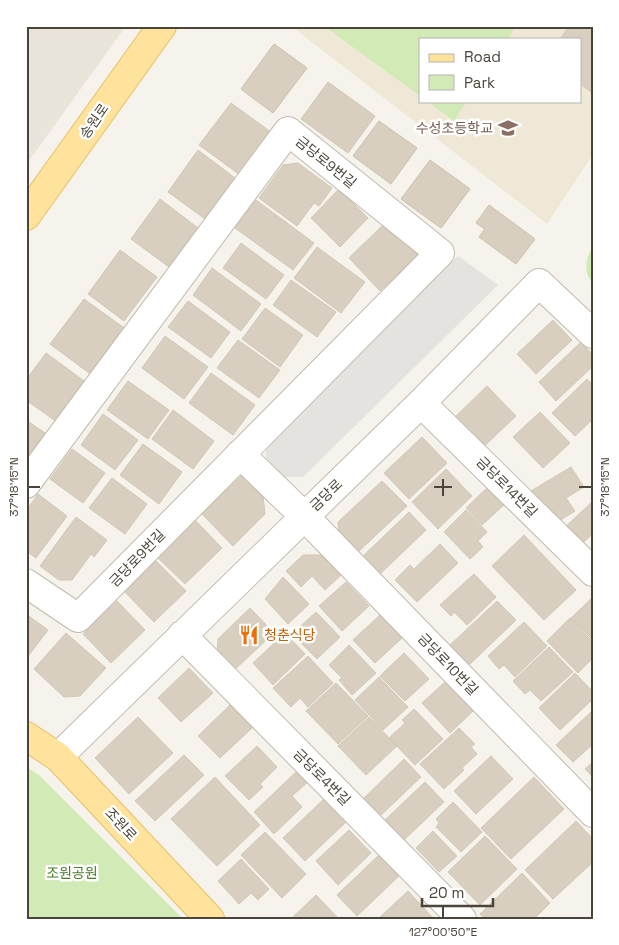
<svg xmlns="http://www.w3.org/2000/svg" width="619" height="945" font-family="'Space Grotesk','Noto Sans KR',sans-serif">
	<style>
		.residential { fill: #eae5da }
		.education { fill: #efe8d6; fill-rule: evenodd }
		.green { fill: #d2eab5 }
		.parking { fill: #e5e3e0 }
		.building { fill: #d8cfc1; stroke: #d3c7b4 }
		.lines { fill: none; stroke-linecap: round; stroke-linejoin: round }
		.minor-casing { stroke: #c2bbae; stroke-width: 30 }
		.major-casing { stroke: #e6c16a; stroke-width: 30 }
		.minor { stroke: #fff; stroke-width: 28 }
		.major { stroke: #ffe39c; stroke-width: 28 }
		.ticks { fill: none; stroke: #4b4439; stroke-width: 2 }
		.labels { text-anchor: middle; stroke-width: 5; stroke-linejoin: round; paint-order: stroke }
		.street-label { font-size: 14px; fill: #4b4439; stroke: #fff }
		.education-label { font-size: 14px; fill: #785e54; stroke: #fff; text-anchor: end }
		.food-label { font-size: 14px; fill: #c56008; stroke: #fff; text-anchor: start }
		.park-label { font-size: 14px; fill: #4a7f2a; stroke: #fff }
		.neatline { fill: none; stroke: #4b4439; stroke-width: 2 }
		.ticks-label { font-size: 12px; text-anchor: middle; fill: #4b4439 }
	</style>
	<rect width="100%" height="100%" fill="#f6f3ec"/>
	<path class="residential" d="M26,26H126L26,165Z"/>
	<path class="education" d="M291,26H593V154L547,224ZM420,39H580V101H420Z"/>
	<path class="green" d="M324,26H516L508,39H420V96Z
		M427,101H467L454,121Z
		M593,247V283C583,273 585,258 593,247Z
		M26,767L39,775L183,919H26Z"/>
	<path class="parking" d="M458,256L498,285L303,477H281L266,462V445Z"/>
	<path class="building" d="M569,26H593V93L580,84V39H560Z
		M274,44L307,68L273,113L241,89Z
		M274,44L307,68L273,113L241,89Z
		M328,82L375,116L348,153L301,119Z
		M231,103L271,132L240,175L199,145Z
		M379,121L417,148L391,184L353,156Z
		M379,121L417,148L391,184L353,156Z
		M198,150L235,178L205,219L168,192Z
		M430,160L470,189L441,228L401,199Z
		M430,160L470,189L441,228L401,199Z
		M298,163L332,188L319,206L314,203L297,226L259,198L283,165Z
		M339,189L368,218L340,247L311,218Z
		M160,199L198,228L169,267L131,239Z
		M256,200L314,243L293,270L235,228Z
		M489,205L535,239L516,264L479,237L485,229L476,223Z
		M489,205L535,239L516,264L479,237L485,229L476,223Z
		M386,222L418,255L380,291L349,258Z
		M241,243L284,275L266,299L223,268Z
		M317,247L365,282L341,313L294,278Z
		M120,250L157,277L124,321L88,294Z
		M212,268L261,304L241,331L193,295Z
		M291,280L336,312L317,337L273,305Z
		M84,299L127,330L93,376L50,344Z
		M188,301L230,332L211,358L168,327Z
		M265,308L303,335L280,367L242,339Z
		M553,320L572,340L536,374L517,354Z
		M165,336L208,367L184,399L142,368Z
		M238,340L280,370L259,398L217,368Z
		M581,342L593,355V366L556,401L539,382Z
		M46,353L87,383L57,422L26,400V380Z
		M211,373L255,405L233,435L189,403Z
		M587,379L593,385V419L575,436L552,413Z
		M128,381L169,410L148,439L107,410Z
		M487,386L516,416L477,453L449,423Z
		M173,410L214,441L193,469L152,439Z
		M540,412L570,443L543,468L513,437Z
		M103,414L138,440L115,470L81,445Z
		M26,420L45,433L26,458Z
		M422,437L447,463L409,499L384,473Z
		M143,444L182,472L159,504L120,475Z
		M72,449L105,473L83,503L50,479Z
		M571,467L584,487L566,498L575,511L551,526L526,494Z
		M446,469L472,496L438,529L412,502Z
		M242,475L263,496L265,514L233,546L202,514Z
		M112,478L147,504L125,534L89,508Z
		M382,481L407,506L357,553L339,534L338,522Z
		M488,487L505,504L482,525L466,508Z
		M38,494L67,516L36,558L26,551V511Z
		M593,501V533L579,547L562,530Z
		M466,510L487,532L478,541L483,547L470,559L444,532Z
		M409,512L426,530L378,576L361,558Z
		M76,517L107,540L94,557L91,554L72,580H59L40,566Z
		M195,520L222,548L185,584L157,557Z
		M524,535L576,590L544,620L492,566Z
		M440,544L458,563L417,602L395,580L410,565L414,569Z
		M303,555H321L341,575L325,590L312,576L301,587L286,571Z
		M154,559L186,591L154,622L123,590Z
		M474,574L496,597L467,625L454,612L451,616L440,605Z
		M283,577L309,604L288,624L265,599Z
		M346,582L369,606L342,631L319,606Z
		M593,597V640L571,618Z
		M117,601L145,630L111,663L83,634Z
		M497,601L516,620L468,666L449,646Z
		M250,608L274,633L232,672L217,656L218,639Z
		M316,612L340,637L317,659L292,634Z
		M26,614L48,630L26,659Z
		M380,615L402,638L375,663L353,640Z
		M570,618L593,642V658L578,673L547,641Z
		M524,622L547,646L515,677L504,665L499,669L488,656Z
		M66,633L106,668L80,696L64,697L34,669Z
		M285,633L305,654L273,685L253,663Z
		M349,645L376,673L352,695L339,680L342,678L329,665Z
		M549,647L573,672L541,701L530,690L525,694L513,681Z
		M404,653L429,679L405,701L380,676Z
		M308,656L333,683L308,707L300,698L291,707L273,688Z
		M189,668L213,693L181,722L158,698Z
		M575,673L593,692V699L560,730L539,708Z
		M379,677L408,707L383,730L355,700Z
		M445,682L473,711L450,733L422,703Z
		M336,683L368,716L338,744L306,711Z
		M230,705L252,728L220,758L198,736Z
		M414,709L443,739L415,765L389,738L405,723L402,720Z
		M593,710V744L573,762L556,745Z
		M138,717L173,753L129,794L95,758Z
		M369,717L397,746L366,775L338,746Z
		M459,728L475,744L471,747L477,754L462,768L464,770L444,789L420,764Z
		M257,746L277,767L260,784L263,787L249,800L225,776Z
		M184,755L204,775L155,821L135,801Z
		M491,756L513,779L476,814L454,791Z
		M404,759L421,777L379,817L362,800Z
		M593,762V777L585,769Z
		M298,770L309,781L292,796L302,807L274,834L254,812Z
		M215,777L260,825L217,866L171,819Z
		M534,777L564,809L511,859L481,828Z
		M425,782L444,802L404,840L385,820Z
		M325,798L347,821L305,861L283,838Z
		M453,802L482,832L461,852L436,827L439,823L436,819Z
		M576,821L593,839V862L553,899L525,870Z
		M349,830L371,853L338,885L316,861Z
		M433,831L457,856L439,872L416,848Z
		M265,832L306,874L282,898L241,855Z
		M485,836L517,869L480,905L448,872Z
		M381,853L401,874L357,916L337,895Z
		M241,859L269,889L258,900L251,893L239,904L218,881Z
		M522,873L550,903L534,919H485L480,914Z
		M408,891L434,919H378Z
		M316,895L339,919H291Z"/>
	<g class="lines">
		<defs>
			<path id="minor" d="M421,403L593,572
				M240,454L304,516L593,813
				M26,484L288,131L440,253L78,618L26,583
				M182,635L462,919
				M58,757L421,403L539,283L593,334"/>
			<path id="major" d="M26,216L162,26
				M26,736L58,757L210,919"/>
		</defs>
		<use href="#minor" class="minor-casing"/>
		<use href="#major" class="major-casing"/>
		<use href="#minor" class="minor"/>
		<use href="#major" class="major"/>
	</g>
	<path class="ticks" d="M443,479V496M28,487H40M434,487H452M579,487H592M443,905V918"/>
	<defs>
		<symbol id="school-bare" viewBox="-9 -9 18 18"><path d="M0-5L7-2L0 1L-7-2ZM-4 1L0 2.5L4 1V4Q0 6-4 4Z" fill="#8d6e63" stroke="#fff" stroke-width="2.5" paint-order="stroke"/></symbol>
		<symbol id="restaurant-bare" viewBox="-9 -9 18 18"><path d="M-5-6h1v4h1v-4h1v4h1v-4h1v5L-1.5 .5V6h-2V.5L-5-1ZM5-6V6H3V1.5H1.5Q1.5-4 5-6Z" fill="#e8710a" stroke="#fff" stroke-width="2.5" paint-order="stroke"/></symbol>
	</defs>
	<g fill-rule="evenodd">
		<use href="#school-bare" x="494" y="114" width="28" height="28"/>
		<use href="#restaurant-bare" x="235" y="621" width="28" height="28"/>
	</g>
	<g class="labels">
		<g class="street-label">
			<text transform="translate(94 121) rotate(-55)" y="5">송원로</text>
			<text transform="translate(326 162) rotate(39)" y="5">금당로9번길</text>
			<text transform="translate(507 487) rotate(45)" y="5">금당로14번길</text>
			<text transform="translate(326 495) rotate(-44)" y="5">금당로</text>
			<text transform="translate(137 558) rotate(-46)" y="5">금당로9번길</text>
			<text transform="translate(448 664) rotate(46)" y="5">금당로10번길</text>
			<text transform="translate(322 777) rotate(45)" y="5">금당로4번길</text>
			<text transform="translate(121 824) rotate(47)" y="5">조원로</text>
		</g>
		<g class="education-label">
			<text x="493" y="133">수성초등학교</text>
		</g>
		<g class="food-label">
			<text x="264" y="640">청춘식당</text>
		</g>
		<g class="park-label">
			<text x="72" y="878">조원공원</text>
		</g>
	</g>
	<rect width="619" height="945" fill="none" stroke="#ffffff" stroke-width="55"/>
	<rect x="419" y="38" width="162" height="65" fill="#ffffff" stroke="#b7b4b0"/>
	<rect x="429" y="54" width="25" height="8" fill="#ffe39c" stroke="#b7b4b0"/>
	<text x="464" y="62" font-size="15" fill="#4b4439">Road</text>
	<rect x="429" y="75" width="25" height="15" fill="#d2eab5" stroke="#b7b4b0"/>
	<text x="464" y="88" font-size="15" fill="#4b4439">Park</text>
	<path d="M422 898v8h71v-8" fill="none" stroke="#4b4439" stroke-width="2.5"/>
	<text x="429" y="898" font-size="15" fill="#4b4439" stroke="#ffffff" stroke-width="4" paint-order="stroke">20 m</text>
	<rect x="28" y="28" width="564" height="890" class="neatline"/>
	<g class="ticks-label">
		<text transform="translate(14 487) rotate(-90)" y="4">37°18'15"N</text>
		<text transform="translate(605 487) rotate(-90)" y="4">37°18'15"N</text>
		<text x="443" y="936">127°00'50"E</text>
	</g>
</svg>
